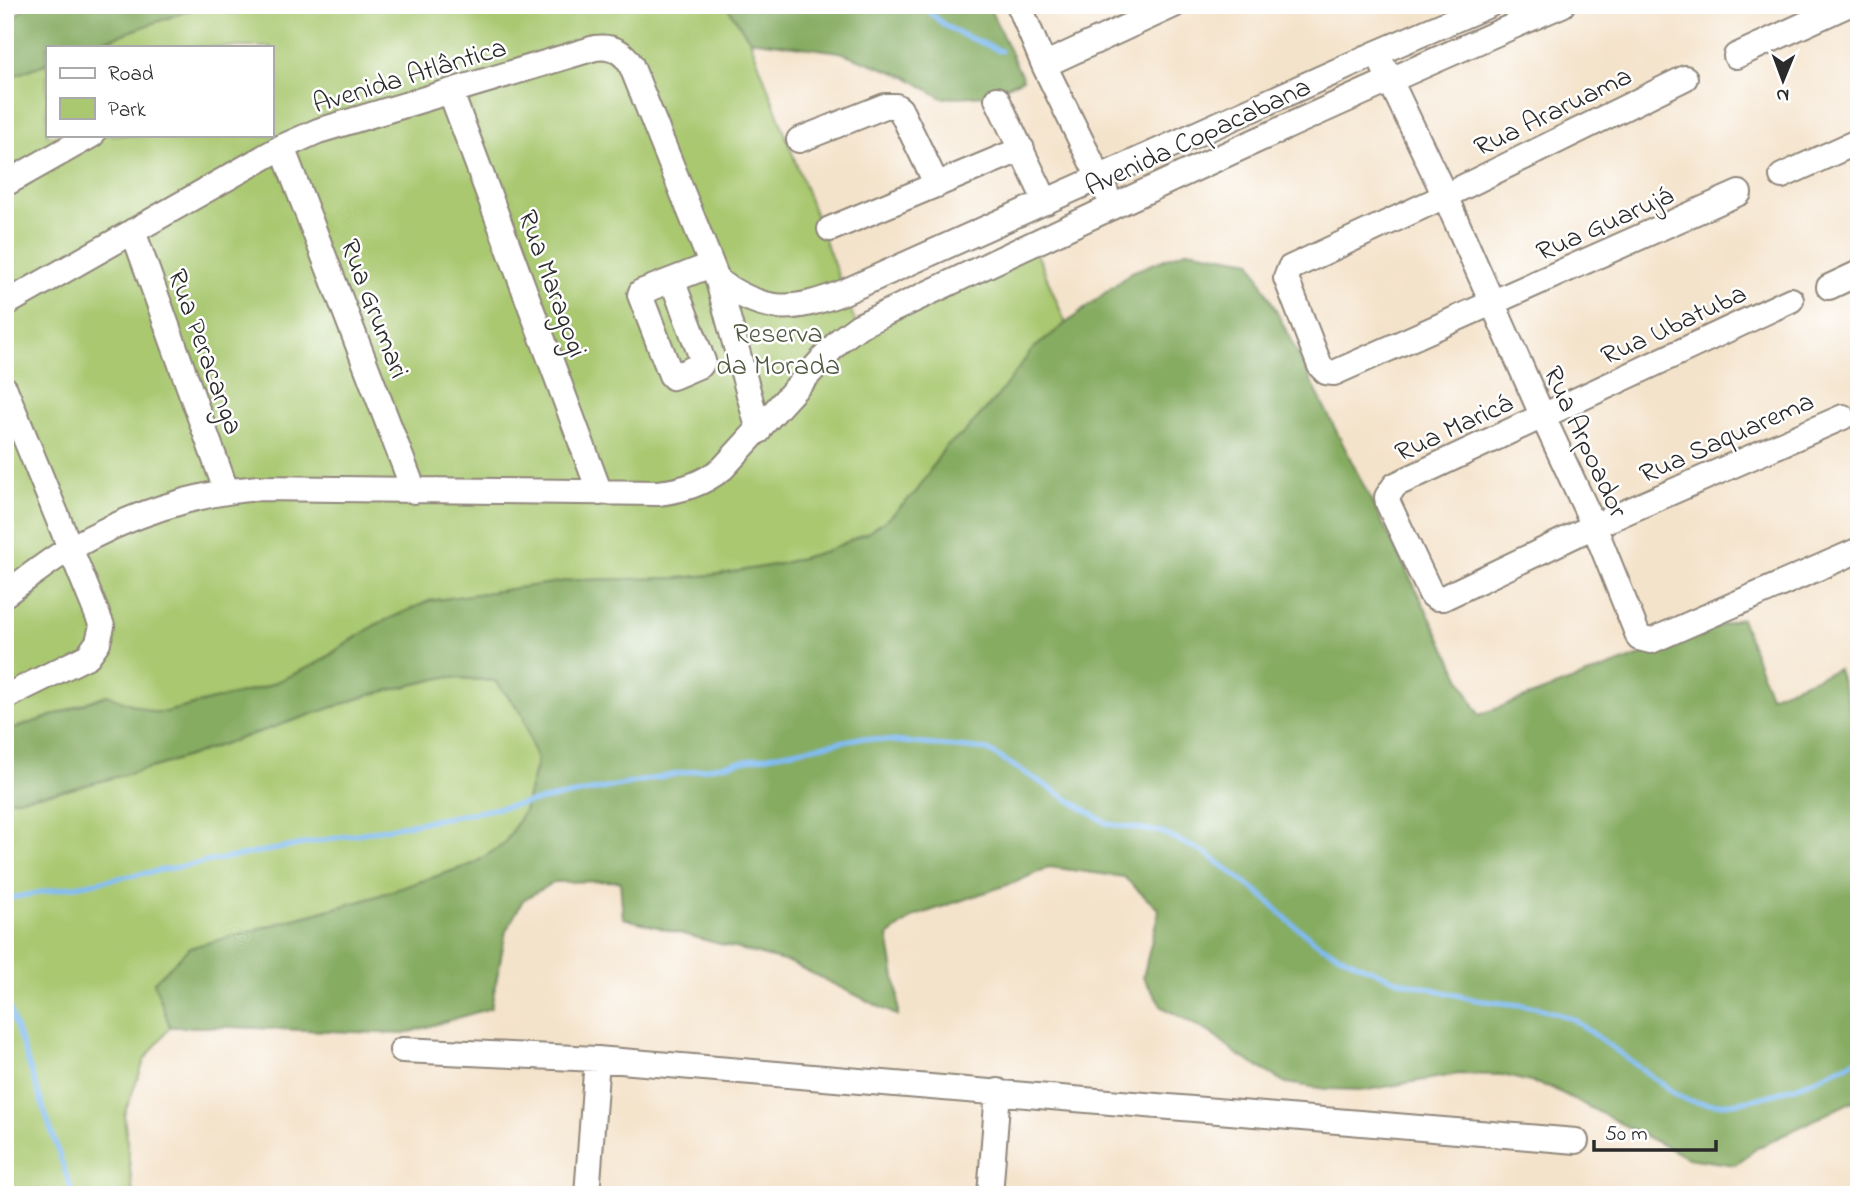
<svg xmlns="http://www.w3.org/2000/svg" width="1864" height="1200" font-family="'Indie Flower',sans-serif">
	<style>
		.green { fill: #a9c870; stroke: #6a7a4e; stroke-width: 2 }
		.forest { fill: #86ac62; stroke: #586c46; stroke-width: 2 }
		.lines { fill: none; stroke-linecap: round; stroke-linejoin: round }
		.stream { stroke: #81bcf3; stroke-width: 5 }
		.minor-casing { stroke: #90877b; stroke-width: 28 }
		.minor { stroke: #fff; stroke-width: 24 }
		.labels { text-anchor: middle; stroke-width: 5; stroke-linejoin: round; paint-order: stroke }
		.street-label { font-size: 28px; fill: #2b2b2b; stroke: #fff }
		.park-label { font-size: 28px; fill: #515a40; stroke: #fff }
	</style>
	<rect width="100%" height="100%" fill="#fff"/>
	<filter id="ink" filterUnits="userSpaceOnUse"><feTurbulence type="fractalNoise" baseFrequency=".0143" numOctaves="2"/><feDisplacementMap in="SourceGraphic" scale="14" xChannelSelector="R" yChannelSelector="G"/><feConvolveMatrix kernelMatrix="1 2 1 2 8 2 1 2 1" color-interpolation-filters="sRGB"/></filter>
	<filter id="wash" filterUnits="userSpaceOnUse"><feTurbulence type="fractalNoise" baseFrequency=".00686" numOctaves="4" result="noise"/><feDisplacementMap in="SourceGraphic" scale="28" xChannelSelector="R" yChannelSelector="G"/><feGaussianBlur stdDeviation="1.57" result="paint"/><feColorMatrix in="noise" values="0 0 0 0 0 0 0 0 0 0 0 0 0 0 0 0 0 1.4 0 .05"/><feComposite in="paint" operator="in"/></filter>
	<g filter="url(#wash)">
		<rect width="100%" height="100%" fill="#f4e3cb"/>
		<path class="green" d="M204,5H726L750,40L858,329L1036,251L1066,324L1033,349L997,397L963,434L945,447L917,491L891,517L869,532L827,551L780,564L721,574L679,578L573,580L429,601L350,640L318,663L265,687L166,712H153L106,695L49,717L5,731V79L47,63V135H271V47H87Z
			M445,677L495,681L522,713L537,761L524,811L504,844L473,864L365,900L264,927L154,982L170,1027L145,1059L124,1115L133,1195H5V801L67,790L161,765L369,695Z"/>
		<path class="forest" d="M27,5H204L87,47H47V63L5,79V25Z
			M726,5H988L1023,79L987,95L942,98L907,77L840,52L750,40Z
			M1188,250L1251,261L1479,715L1741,618L1770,696L1838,669L1859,739V1098L1757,1148L1735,1165L1688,1158L1550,1087L1502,1075L1459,1074L1367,1090L1326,1089L1286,1083L1238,1055L1209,1032L1162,1007L1143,977L1159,910L1124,877L1049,867L1016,882L915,916L888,936L898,996V1016L791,963L623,918L620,881L554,882L523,900L506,931L491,1008L403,1034L230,1027H170L154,982L189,948L365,900L473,864L504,844L524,811L537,762L522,713L495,681L445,677L369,695L161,765L67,790L5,801V731L49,717L107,695L153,712H166L265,687L318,663L375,625L429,601L573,580L679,578L721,574L780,564L827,551L869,532L890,517L917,491L945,447L963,434L997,397L1033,349L1132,272Z"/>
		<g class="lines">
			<path class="stream" d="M925,5C942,32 974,38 1001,51
				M5,899L580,793L860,738L988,750L1108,824L1161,832L1207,854L1263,896L1290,922L1320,945L1358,964L1396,980L1476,1000L1537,1007L1573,1019L1665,1086C1706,1130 1815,1082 1859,1058
				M5,995L73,1195"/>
		</g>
	</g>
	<g filter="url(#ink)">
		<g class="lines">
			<defs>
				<path id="minor" d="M1019,5L1044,65L1106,192
					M1377,53L1445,196L1543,417L1594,526L1639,638L1651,641L1859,550
					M1736,56L1847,5
					M1044,65L1174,5
					M1685,78L1445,196L1290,268L1286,278L1320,366L1326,372L1334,373L1739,193
					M451,93L600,493
					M997,99L1046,202
					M799,140L885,106H896L900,109L937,185
					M282,147L414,491
					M1782,176L1859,141
					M5,184L92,135
					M830,229L1022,149
					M133,231L226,490
					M672,280L703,361L701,365L673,377L671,375L640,295L641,292L711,265
					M718,281C766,314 792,312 844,292L1377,53L1489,5
					M1829,287L1859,273
					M1791,300L1395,485L1387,497L1388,503L1431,594L1436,598H1443L1594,526L1843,417
					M5,304L282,147L318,131L595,48C612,46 623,51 631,65L718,281L759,431
					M5,389L102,626L98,642L88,656L5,697
					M5,594C27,579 48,561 71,548C127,516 194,493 258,488L658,493C684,490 702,484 723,468L840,340L859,326C1092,215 1325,107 1562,5
					M402,1050L597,1059L1576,1141
					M587,1195L597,1059
					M990,1195L998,1091"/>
			</defs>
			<use href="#minor" class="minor-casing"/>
			<use href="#minor" class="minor"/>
		</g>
	</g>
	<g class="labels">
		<g class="street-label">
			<text transform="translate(409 74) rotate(-17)" y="10">Avenida Atlântica</text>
			<text transform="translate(1552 110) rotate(-26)" y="10">Rua Araruama</text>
			<text transform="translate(1197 135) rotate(-25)" y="10">Avenida Copacabana</text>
			<text transform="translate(1604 222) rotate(-24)" y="10">Rua Guarujá</text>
			<text transform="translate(554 283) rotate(70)" y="10">Rua Maragogi</text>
			<text transform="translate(376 308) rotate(69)" y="10">Rua Grumari</text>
			<text transform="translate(1673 323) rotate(-25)" y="10">Rua Ubatuba</text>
			<text transform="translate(207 351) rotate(70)" y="10">Rua Peracanga</text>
			<text transform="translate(1453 426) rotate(-25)" y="10">Rua Maricá</text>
			<text transform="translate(1726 436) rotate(-24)" y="10">Rua Saquarema</text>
			<text transform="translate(1587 441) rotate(65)" y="10">Rua Arpoador</text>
		</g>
		<g class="park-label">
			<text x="778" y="342">Reserva<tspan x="778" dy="32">da Morada</tspan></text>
		</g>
	</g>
	<rect width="1864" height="1200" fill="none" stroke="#fff" stroke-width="28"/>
	<rect x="46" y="46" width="228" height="91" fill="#ffffff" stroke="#aaaaaa" stroke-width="2"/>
	<rect x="60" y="68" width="35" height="10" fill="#ffffff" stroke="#aaaaaa" stroke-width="2"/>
	<text x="108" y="80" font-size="21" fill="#2b2b2b">Road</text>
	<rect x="60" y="98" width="35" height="21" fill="#a9c870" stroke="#aaaaaa" stroke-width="2"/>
	<text x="108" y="116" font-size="21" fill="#2b2b2b">Park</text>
	<g transform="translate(1783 80) rotate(181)" stroke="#ffffff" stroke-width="5" paint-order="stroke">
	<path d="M0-5L12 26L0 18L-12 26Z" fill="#2b2b2b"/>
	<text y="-10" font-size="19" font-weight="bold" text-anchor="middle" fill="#2b2b2b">N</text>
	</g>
	<path d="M1594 1140v10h122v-10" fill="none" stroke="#2b2b2b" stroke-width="3.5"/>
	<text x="1605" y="1140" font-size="21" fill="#2b2b2b" stroke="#ffffff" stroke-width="5" paint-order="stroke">50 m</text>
</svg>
